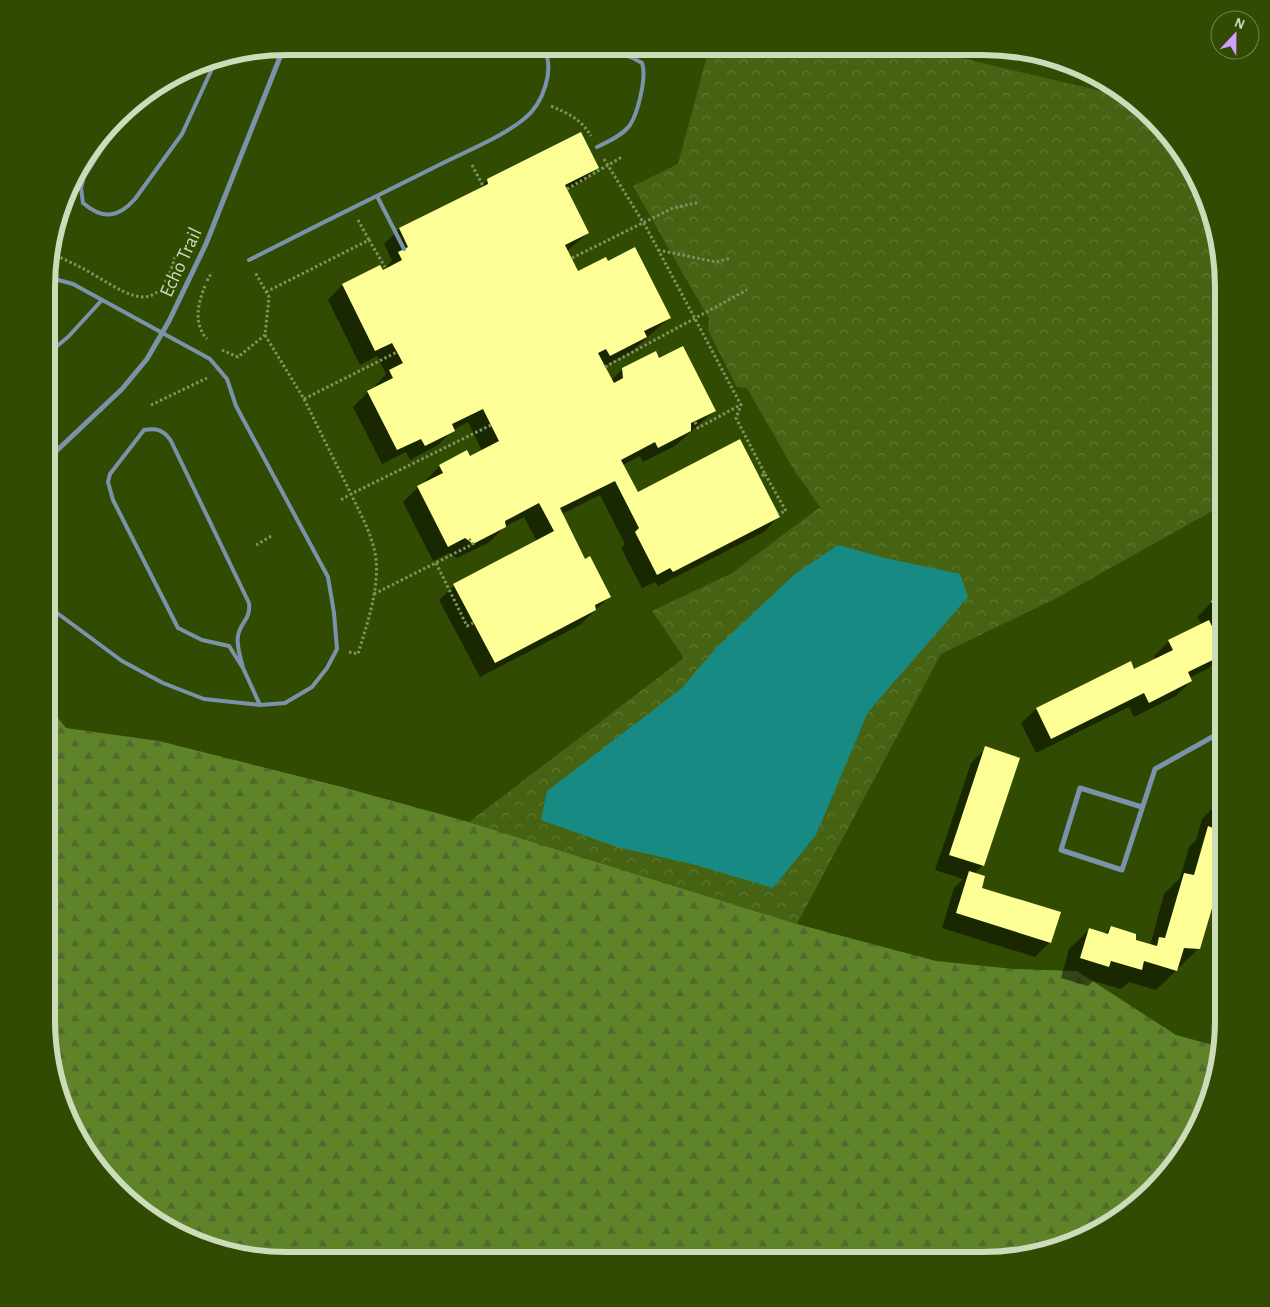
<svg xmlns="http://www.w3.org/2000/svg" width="1270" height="1307" font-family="'Alegreya Sans',sans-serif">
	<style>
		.forest { fill: url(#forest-firs) }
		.park { fill: url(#park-crowns) }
		.water { fill: #178a83 }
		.shadow { fill: #0007 }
		.building { fill: #fefe97 }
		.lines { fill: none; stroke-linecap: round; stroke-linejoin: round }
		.path { stroke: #7e935d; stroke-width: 3; stroke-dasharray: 2.5 2.5; stroke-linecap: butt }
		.service { stroke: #7b93aa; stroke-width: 4 }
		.minor { stroke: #7b93aa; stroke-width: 5 }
		.labels { text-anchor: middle; stroke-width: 5; stroke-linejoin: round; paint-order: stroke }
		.street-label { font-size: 20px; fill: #cbdcba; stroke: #324b03 }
		.rim { fill: none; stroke: #cbdcba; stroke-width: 6 }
	</style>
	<defs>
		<pattern id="forest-firs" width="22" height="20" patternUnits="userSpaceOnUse" patternTransform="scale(1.25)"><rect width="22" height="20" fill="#5f8328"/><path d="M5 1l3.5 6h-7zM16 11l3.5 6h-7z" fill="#51692e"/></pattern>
		<pattern id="park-crowns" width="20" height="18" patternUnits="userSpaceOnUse" patternTransform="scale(1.25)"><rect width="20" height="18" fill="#456312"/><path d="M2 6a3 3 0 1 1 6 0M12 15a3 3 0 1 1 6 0" fill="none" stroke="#5e7932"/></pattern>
	</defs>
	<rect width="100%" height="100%" fill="#324b03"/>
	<path class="forest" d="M48,706L66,728L159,741L342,787L469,822L797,924L936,961L1014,969L1077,971L1176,1035L1220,1047L1192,1140L1117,1220L1061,1248L998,1260H272L167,1229L87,1154L59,1098L47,1035Z"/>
	<path class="park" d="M720,47L919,48L1122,96L1183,153L1211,209L1223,272V505L1055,599L941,654L797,924L469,822L684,658L652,611L732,573L820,507L794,470L747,388L737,387L708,330L709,319L633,186L678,164L708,52Z"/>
	<path class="water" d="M838,545L885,558L960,574L968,597L868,712L816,835L773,888L692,864L617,847L541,820L547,791L682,688L716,648L795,574Z"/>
	<path class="shadow" d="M597,167L582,182L566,190L588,233L567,251L578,272L608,262L670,317L631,352L604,366L611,380L623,369L658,360L715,410L675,446L643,462L640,456L623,465L637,493L778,517L764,532L658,586L655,582L642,588L621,548L625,544L600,495L562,514L585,560L609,597L580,625L480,677L439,600L454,586L537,542L524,517L504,527L490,542L457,558L449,553L433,561L403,502L418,487L426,483L425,481L440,466L469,458L482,451L468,422L453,430L438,445L410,460L406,452L382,464L353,407L368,392L376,388L375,386L386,374L377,356L360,365L328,300L342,285L380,267L382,271L385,270L392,260L384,244L399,229L477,190L488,180Z
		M1223,596V657L1219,658L1209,668L1189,678L1191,681L1176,696L1134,717L1129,707L1036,753L1021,723L1036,709L1130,663L1134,670L1156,660L1154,656L1169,641L1202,625L1197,617L1212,602Z
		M986,748L983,865L974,874L980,888L1050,942L1035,957L942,928L954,888L963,879L935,870L971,763Z
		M1222,799L1223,883L1216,890L1199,948L1156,990L1129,982L1121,989L1093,981L1088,986L1061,978L1069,949L1089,930L1104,934L1111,928L1135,941L1150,946L1164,894L1180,878L1189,847L1196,840L1202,819Z"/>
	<path class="building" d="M581,132L599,168L565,185L589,233L565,245L578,271L606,257L608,261L635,247L671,318L644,331L647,337L610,356L606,349L598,353L614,383L623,378L622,368L656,351L659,358L683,346L716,411L691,423V431L658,448L655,442L621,460L638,492L740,439L780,517L673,572L670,568L657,575L635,532L639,528L615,481L560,508L585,559L590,556L611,597L595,605L596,610L495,663L453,584L554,531L539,503L505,521L506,527L473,544L465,538L448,547L417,486L443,473L439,465L467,450L470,456L499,441L483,409L452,424L455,431L425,446L421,439L397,450L367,391L393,378L389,370L403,363L392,343L375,351L342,284L380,265L383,270L402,260L398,252L408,247L399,228L488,184L487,179Z
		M1223,595V623L1211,601Z
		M1209,620L1223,650V655L1188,672L1192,681L1149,703L1144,693L1051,739L1036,708L1131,661L1134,669L1173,650L1168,640Z
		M985,746L1020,758L984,866L949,855Z
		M1222,797L1223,882L1220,881L1200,949L1184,948L1177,971L1144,961L1142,970L1111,961L1109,967L1080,958L1089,928L1108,934L1111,926L1136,934V940L1157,946L1159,937L1165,938L1184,873L1194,875L1208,826L1213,828Z
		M969,871L985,876L982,888L1061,912L1051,943L956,913Z"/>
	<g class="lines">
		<path class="path" d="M551,106C569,114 581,119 591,136
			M604,159L646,227L741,405L736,418L765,474L759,477
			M472,165L483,186
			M567,189L622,157
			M358,220L369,240
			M658,250L716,262L731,258
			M51,254C67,260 81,267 96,276C136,300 159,314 175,257
			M572,258L673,208L700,202
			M207,281L212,272
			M205,286C198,303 193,324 207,339
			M266,292L369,240L385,267
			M265,335L304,399L397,352
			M222,350L238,357L265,335L269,297L255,272
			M605,367L747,290
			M304,399L351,494L339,501
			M151,405L207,378
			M695,422L698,428L740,405
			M765,474L786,511L778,514
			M256,545L273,535
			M436,563L467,626L473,623
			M374,594L473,544L469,539
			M349,652L358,654C367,624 379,591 376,559C373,536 361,515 351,494L491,425"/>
		<path class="service" d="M593,47L631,57L642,63C647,76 638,113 630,125C623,135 608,142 597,147
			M130,105L84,177L81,188L83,203C103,220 118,218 135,199L182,134L217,58
			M377,196L404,249
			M249,260C310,229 372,198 433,168C462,153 499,139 524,119C543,104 556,69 543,47
			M50,352L68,337L102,300
			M49,607L122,661L163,683L204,699L260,705L285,703L312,687L327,668L337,649L334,613L328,577L236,406L227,379L210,359L73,284L51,278
			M243,668C241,658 236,646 238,636C240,622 251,620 249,603L171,441C164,430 157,428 144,430L110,474L108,482L113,500L178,628L202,640L229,646L243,668L260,705"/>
		<path class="minor" d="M50,457L122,389L147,359L169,321L206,244L284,47
			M1142,807L1080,788L1061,850L1122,870L1155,769L1223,731"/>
	</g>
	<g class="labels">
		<g class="street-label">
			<text transform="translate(180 262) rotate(-65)" y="7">Echo Trail</text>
		</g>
	</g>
	<path d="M0 0H1270V1307H0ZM287 55H983A232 232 0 0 1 1215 287V1020A232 232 0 0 1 983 1252H287A232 232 0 0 1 55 1020V287A232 232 0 0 1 287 55Z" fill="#324b03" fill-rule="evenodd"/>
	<path class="rim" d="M287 55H983A232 232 0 0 1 1215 287V1020A232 232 0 0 1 983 1252H287A232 232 0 0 1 55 1020V287A232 232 0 0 1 287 55Z"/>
	<g transform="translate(1235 35) rotate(22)"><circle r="24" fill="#324b03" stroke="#6f854c"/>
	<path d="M0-4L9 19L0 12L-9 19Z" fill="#d29dfd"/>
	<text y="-8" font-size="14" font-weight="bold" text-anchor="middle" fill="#cbdcba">N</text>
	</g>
</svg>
